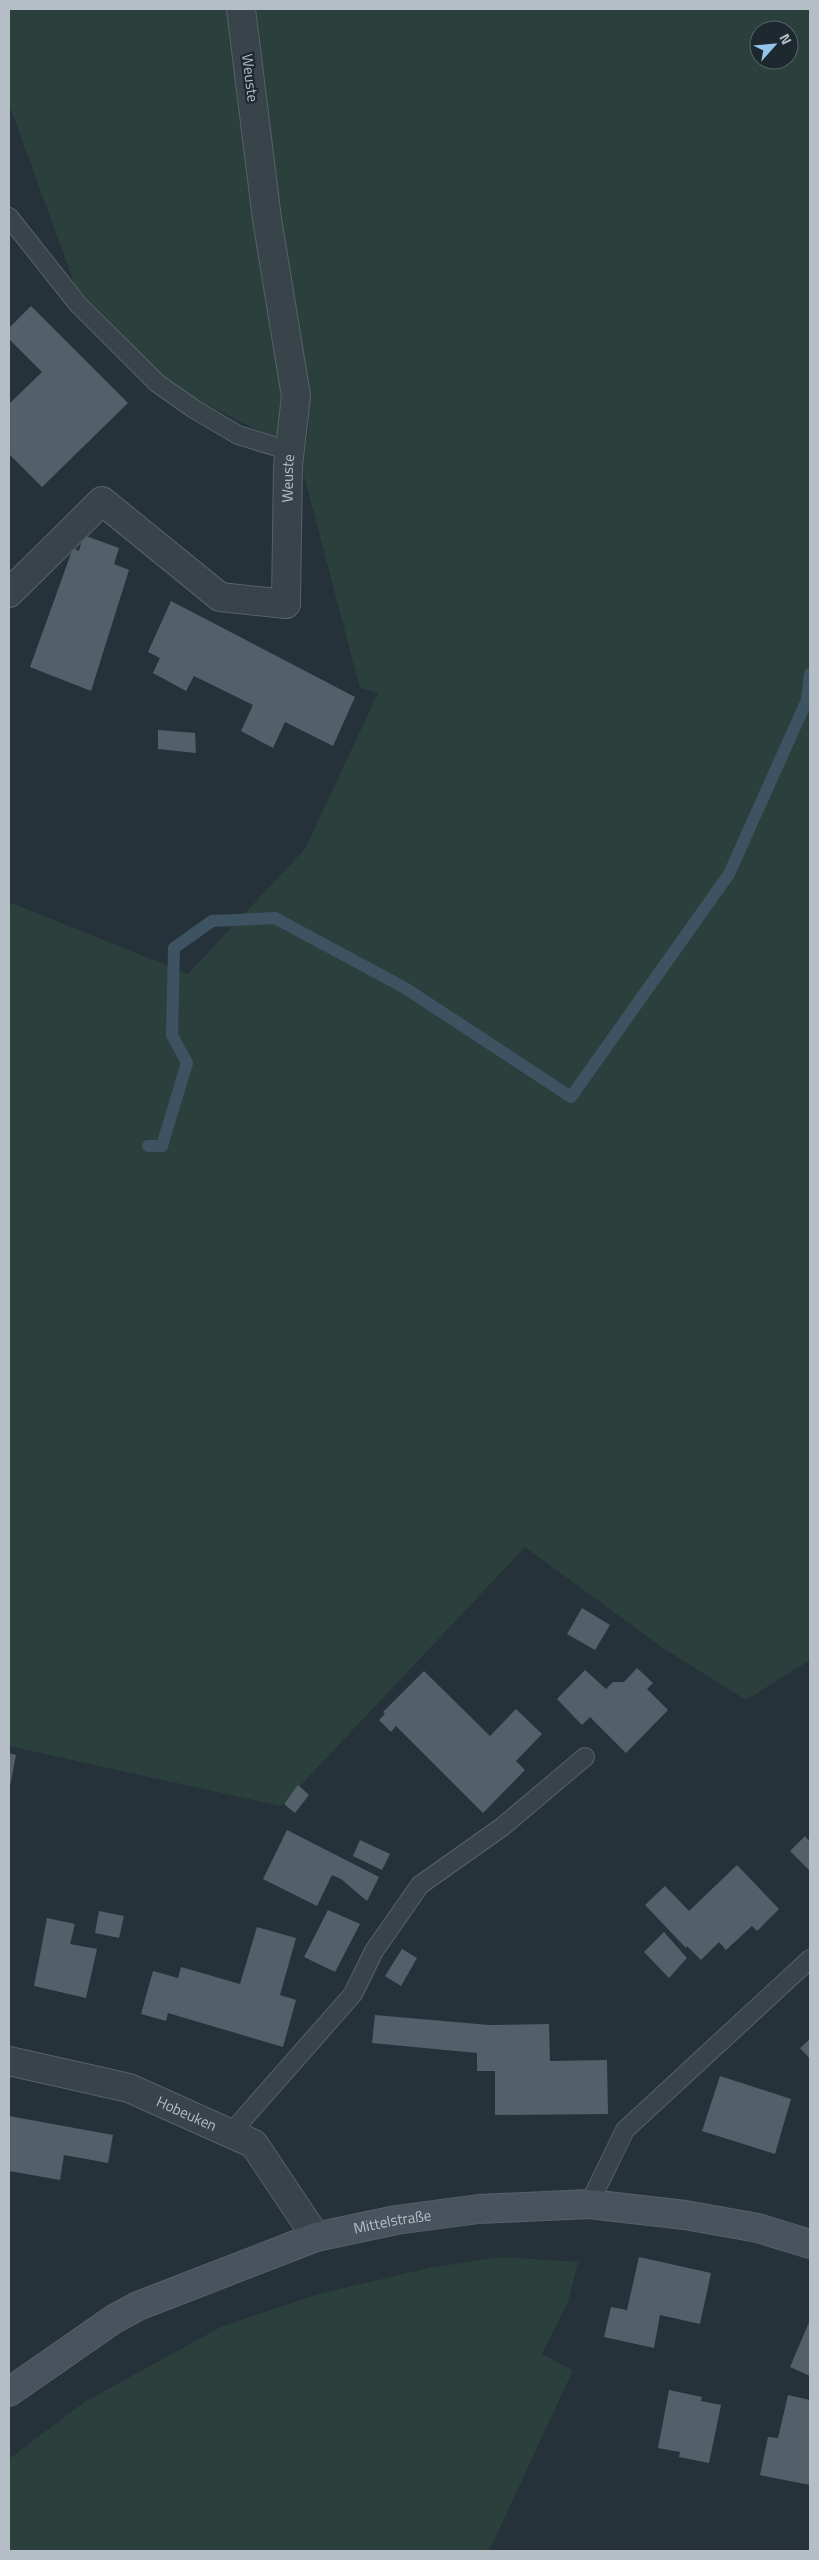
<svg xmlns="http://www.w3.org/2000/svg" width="819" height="2560" font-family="'Titillium Web',sans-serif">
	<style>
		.green { fill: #2b403d; fill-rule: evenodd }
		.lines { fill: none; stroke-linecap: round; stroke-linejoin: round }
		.stream { stroke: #3d5361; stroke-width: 12 }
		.building { fill: #536069 }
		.lane-casing { stroke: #576168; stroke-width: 20 }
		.street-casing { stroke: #576168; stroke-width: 30 }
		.secondary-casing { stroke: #576168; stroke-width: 30 }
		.lane { stroke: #39434a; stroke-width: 18 }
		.street { stroke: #39434a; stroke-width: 28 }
		.secondary { stroke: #48535d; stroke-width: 28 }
		.labels { text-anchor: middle; stroke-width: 4.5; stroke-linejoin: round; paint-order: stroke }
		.street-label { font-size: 15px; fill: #b5bec6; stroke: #1e282f }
	</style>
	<rect width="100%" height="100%" fill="#26323a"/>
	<path class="green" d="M9,9H231L287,413L275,439L175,388L75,285L9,104Z
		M249,9H810V1660L746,1700L663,1648L525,1547L281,1806L9,1746V902L188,974L305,849L378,693L360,688L302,468L309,426ZM759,30H789V60H759Z
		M499,2257L578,2262L568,2302L542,2354L573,2370L489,2551H9V2459L86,2401L221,2327L315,2295L429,2268Z"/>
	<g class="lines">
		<path class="stream" d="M148,1146H162L187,1063L172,1035L174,948L212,921L275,918L405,988L571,1097L729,874L807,700L810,674"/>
	</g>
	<path class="building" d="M31,306L128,403L42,487L9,454V404L42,372L9,339V328Z
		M83,535L119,548L114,564L129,570L91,691L30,667L73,548L79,551Z
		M171,601L355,697L333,746L285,722L273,748L241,731L253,705L194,676L186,691L153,673L160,658L148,652Z
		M158,730L195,733L196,753L158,749Z
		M582,1608L610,1625L595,1650L567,1634Z
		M637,1668L653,1683L647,1689L668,1710L626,1753L590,1717L582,1725L557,1699L585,1670L606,1689L613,1682H624Z
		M424,1671L490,1736L516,1709L542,1734L516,1761L525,1770L483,1813L396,1726L391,1732L379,1720L385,1714L383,1712Z
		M9,1753L16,1755L10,1786L9,1785Z
		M298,1785L309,1795L295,1813L284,1804Z
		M287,1830L379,1877L367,1901L341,1879L332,1875L317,1906L263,1879Z
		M805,1836L808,1840L810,1838V1871L790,1851Z
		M360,1840L390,1854L382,1870L353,1856Z
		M737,1865L779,1909L757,1931L752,1926L726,1950L719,1942L701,1960L687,1946L686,1948L645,1905L665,1886L689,1911Z
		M328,1910L360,1924L335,1972L304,1957Z
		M99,1911L124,1916L119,1938L95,1933Z
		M47,1918L75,1924L70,1944L97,1949L86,1998L34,1986Z
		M257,1927L296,1938L280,1995L296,2000L283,2047L168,2013L166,2021L141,2014L153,1971L178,1978L181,1967L240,1984Z
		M664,1932L687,1958L669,1978L644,1952Z
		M402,1949L417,1958L401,1986L385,1976Z
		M375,2015L489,2025L549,2024L550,2061L607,2060L608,2114L495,2115V2071H477V2053L372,2043Z
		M810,2039V2059L800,2048Z
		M720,2076L791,2099L775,2154L702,2131Z
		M9,2116L113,2135L108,2163L64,2155L60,2180L9,2171Z
		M639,2257L711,2273L700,2324L660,2315L654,2348L604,2337L611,2307L627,2310Z
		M810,2320V2376L790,2367Z
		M669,2390L702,2397L701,2401L721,2405L709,2463L679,2457L680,2452L658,2448Z
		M788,2395L810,2400V2485L760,2475L768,2437L778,2438Z"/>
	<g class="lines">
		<defs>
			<path id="lane" d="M9,217L77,303L157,383L194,409L238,435L290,451
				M230,2134L353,1994L374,1951L420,1885L502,1827L585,1757
				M589,2204L625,2130L810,1959"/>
			<g id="street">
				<path id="s1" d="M9,593L102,501L220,597L286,604L288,466L296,396L267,219L241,9"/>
				<path id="s2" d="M9,2061L129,2088L254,2144L316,2237"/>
			</g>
			<g id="secondary">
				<path id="s3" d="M9,2392L114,2319L138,2306L316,2237L396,2220L479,2209L589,2204L685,2215L758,2228L810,2244"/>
			</g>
		</defs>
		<use href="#lane" class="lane-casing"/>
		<use href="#street" class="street-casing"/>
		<use href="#secondary" class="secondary-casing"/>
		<use href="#lane" class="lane"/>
		<use href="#street" class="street"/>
		<use href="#secondary" class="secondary"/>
	</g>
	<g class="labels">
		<g class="street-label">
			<text transform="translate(250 78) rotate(83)" y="5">Weuste</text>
			<text dy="5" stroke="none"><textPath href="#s1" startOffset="475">Weuste</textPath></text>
			<text dy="5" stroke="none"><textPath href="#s2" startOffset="186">Hobeuken</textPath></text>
			<text dy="5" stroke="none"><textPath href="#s3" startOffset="424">Mittelstraße</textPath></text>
		</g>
	</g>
	<rect width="819" height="2560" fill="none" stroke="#b5bec6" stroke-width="20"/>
	<g transform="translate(774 45) rotate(63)"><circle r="24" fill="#1e282f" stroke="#5a646b"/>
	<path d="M0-4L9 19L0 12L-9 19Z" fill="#93c5ec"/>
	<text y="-8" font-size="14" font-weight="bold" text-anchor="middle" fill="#b5bec6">N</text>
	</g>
</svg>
